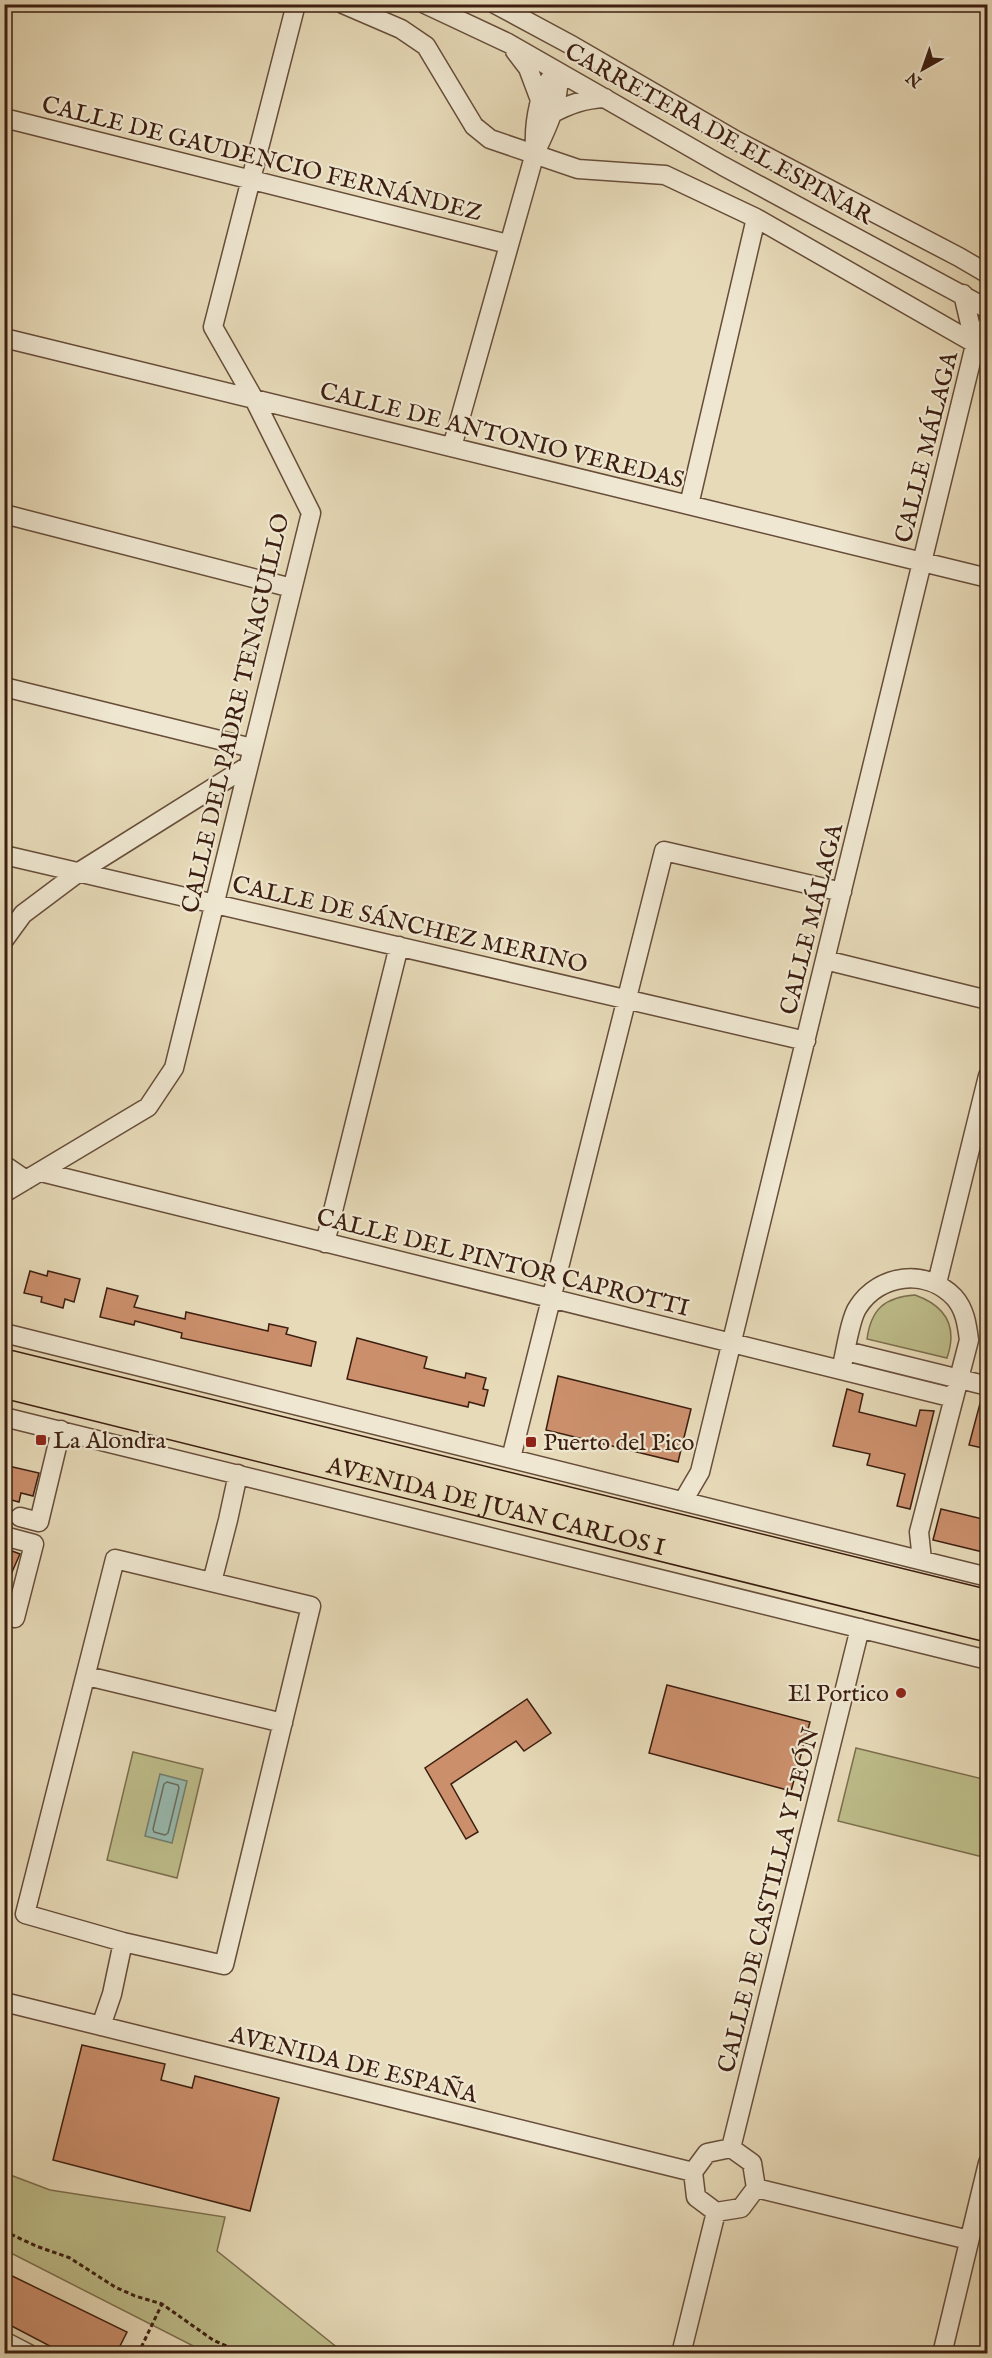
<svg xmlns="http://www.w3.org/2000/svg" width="992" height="2358" font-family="'IM FELL English',serif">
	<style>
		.green { fill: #bdbd8a; stroke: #7c6e4d; stroke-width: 1.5 }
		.water { fill: #97bbb0; stroke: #737c70; stroke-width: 1.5 }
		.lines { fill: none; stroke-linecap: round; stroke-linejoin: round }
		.shore { stroke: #6a6c60; stroke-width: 1.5 }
		.building { fill: #cb8f6c; stroke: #3c1e10; stroke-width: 1.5 }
		.minor-casing { stroke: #674d3a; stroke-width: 21 }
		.highway-casing { stroke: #3c1e10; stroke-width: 30 }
		.path { stroke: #3c1e10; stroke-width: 3; stroke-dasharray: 4.5 3; stroke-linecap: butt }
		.minor { stroke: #efe7d1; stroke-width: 18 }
		.highway { stroke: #e7dab8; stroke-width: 27 }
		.poi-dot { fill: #8f2418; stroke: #efe7d1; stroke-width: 2 }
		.labels { text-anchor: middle; stroke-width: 4.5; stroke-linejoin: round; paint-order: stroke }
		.street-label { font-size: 24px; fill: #3c1e10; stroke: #efe7d1 }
		.poi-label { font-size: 24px; fill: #3c1e10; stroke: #efe7d1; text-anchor: start }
	</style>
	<rect width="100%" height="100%" fill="#e7dab8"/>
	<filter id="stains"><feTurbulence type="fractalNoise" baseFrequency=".00333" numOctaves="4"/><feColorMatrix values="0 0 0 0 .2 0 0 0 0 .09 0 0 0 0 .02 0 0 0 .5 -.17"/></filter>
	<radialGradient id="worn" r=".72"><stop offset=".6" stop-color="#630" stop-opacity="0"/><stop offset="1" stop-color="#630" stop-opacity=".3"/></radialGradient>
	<path class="green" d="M915,1295C946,1306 958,1326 947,1358L867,1339C871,1309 885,1297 915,1295Z
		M856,1748L987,1780V1858L838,1821Z
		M133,1752L203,1769L177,1878L107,1860Z
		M5,2173L50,2190L225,2217L217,2251L344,2353H207L5,2250Z"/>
	<path class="water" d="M160,1774L187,1781L172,1843L145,1836Z"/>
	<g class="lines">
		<path class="shore" d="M167,1782L178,1785L179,1788L168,1833L165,1835L154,1832L153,1829L164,1784Z"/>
	</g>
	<path class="building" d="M30,1271L47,1276L48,1271L80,1279L74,1302L65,1299L63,1308L41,1302L42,1297L24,1293Z
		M107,1288L138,1296L134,1307L185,1319L186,1312L268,1331L269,1324L288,1328L286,1334L316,1342L311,1366L181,1338L182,1333L135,1321L134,1325L100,1317Z
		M357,1338L427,1357L424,1368L465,1378L466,1373L486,1378L483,1389L488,1390L484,1406L469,1402L468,1407L347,1379Z
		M558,1376L691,1409L678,1462L546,1430Z
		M847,1389L863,1394L859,1412L916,1426L920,1410L934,1411L910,1509L897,1506L905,1474L867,1465L870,1454L833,1446Z
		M982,1396L987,1397V1449L969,1445Z
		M4,1465L39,1473L33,1496L21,1493L19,1502L4,1498Z
		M941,1509L987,1520V1553L933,1540Z
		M4,1548L20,1554L4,1590Z
		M667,1685L810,1722L791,1791L649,1753Z
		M527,1699L551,1733L524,1751L516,1741L451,1784L478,1832L466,1839L425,1768Z
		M82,2045L165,2064L161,2080L192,2088L195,2076L279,2098L250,2211L53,2160Z
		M4,2272L127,2332L116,2354H65L4,2322Z"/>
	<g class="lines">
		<defs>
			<path id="minor" d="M343,4L401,29L426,46L474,126L490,139L578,169L665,175L756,218L988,351
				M425,4L508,43L723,166L988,309
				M495,4L573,46L737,141L959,257L988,274
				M515,51L528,68L540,100
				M551,114C570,104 584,99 605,98
				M4,118L508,244
				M535,146C534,125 539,82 558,72
				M963,294L975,345
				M4,338L988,578
				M452,447L535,153C547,128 561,100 558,72
				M689,505L756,218
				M4,514L292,588
				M4,687L252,748
				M4,855L806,1041
				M4,940L23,914L79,872L248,766
				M825,960L988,1000
				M4,1165L26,1180
				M41,1172L954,1398
				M4,1193L148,1107L174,1068L311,513L254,399L213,327L296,4
				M325,1243L399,946
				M937,1283L988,1076
				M4,1333L988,1577
				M846,1351L988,1386
				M841,1370C845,1355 850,1318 858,1307C879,1274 926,1268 954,1297C965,1309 967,1325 969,1340L919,1532L922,1560
				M4,1417L988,1660
				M511,1458L664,851L842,892
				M683,1501L700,1472L975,345L988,324
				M20,1517L39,1522L61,1430
				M4,1536L34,1544L15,1618L4,1615
				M115,1559L311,1606L224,1965L123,1942L25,1914Z
				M212,1582L228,1520L238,1474
				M87,1676L283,1723
				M4,2002L693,2172
				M101,2026L112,1994L123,1942
				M731,2148L860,1628
				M731,2148L752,2163L756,2188L741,2208L716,2212L696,2197L693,2172L707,2153Z
				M756,2188L969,2240
				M4,2341L29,2354
				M681,2354L716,2212
				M942,2354L988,2163"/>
			<g id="highway">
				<path d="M4,1363L988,1604"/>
				<path id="s1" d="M4,1384L988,1628"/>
			</g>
		</defs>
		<use href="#minor" class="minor-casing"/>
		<use href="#highway" class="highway-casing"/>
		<path class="path" d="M4,2231L36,2246L70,2258L115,2287L135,2296L162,2304L213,2340L244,2354
			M138,2354L162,2304"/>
		<use href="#minor" class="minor"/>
		<use href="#highway" class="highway"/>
	</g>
	<g class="poi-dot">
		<rect x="35" y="1434" width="12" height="12" rx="3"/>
		<rect x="525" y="1436" width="12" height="12" rx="3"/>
		<circle cx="901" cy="1693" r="6"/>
	</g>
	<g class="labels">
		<g class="street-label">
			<text transform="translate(719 133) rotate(29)" y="8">CARRETERA DE EL ESPINAR</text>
			<text transform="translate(262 158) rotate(14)" y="8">CALLE DE GAUDENCIO FERNÁNDEZ</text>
			<text transform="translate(502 435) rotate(14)" y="8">CALLE DE ANTONIO VEREDAS</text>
			<text transform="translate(926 447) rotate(-76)" y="8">CALLE MÁLAGA</text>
			<text transform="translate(235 713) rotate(-77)" y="8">CALLE DEL PADRE TENAGUILLO</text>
			<text transform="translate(811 919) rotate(-76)" y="8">CALLE MÁLAGA</text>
			<text transform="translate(410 924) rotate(13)" y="8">CALLE DE SÁNCHEZ MERINO</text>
			<text transform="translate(503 1262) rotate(14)" y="8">CALLE DEL PINTOR CAPROTTI</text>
			<text dy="8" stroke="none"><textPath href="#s1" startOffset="507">AVENIDA DE JUAN CARLOS I</textPath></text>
			<text transform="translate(768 1900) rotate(-76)" y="8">CALLE DE CASTILLA Y LEÓN</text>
			<text transform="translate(354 2064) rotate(14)" y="8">AVENIDA DE ESPAÑA</text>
		</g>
		<g class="poi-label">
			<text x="53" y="1448">La Alondra</text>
			<text x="543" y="1450">Puerto del Pico</text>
			<text x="889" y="1701" text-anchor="end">El Portico</text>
		</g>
	</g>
	<rect width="992" height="2358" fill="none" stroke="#e7dab8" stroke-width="24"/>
	<rect x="6" y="6" width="980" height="2346" fill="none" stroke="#3c1e10" stroke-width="3"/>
	<rect x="12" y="12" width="968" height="2334" fill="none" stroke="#3c1e10" stroke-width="1.5"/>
	<g transform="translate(923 69) rotate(220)" stroke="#efe7d1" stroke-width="4.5" paint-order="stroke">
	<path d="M0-4.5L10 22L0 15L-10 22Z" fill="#3c1e10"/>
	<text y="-9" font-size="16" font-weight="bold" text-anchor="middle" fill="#3c1e10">N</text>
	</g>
	<rect width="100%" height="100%" filter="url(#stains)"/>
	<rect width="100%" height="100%" fill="url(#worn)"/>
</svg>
